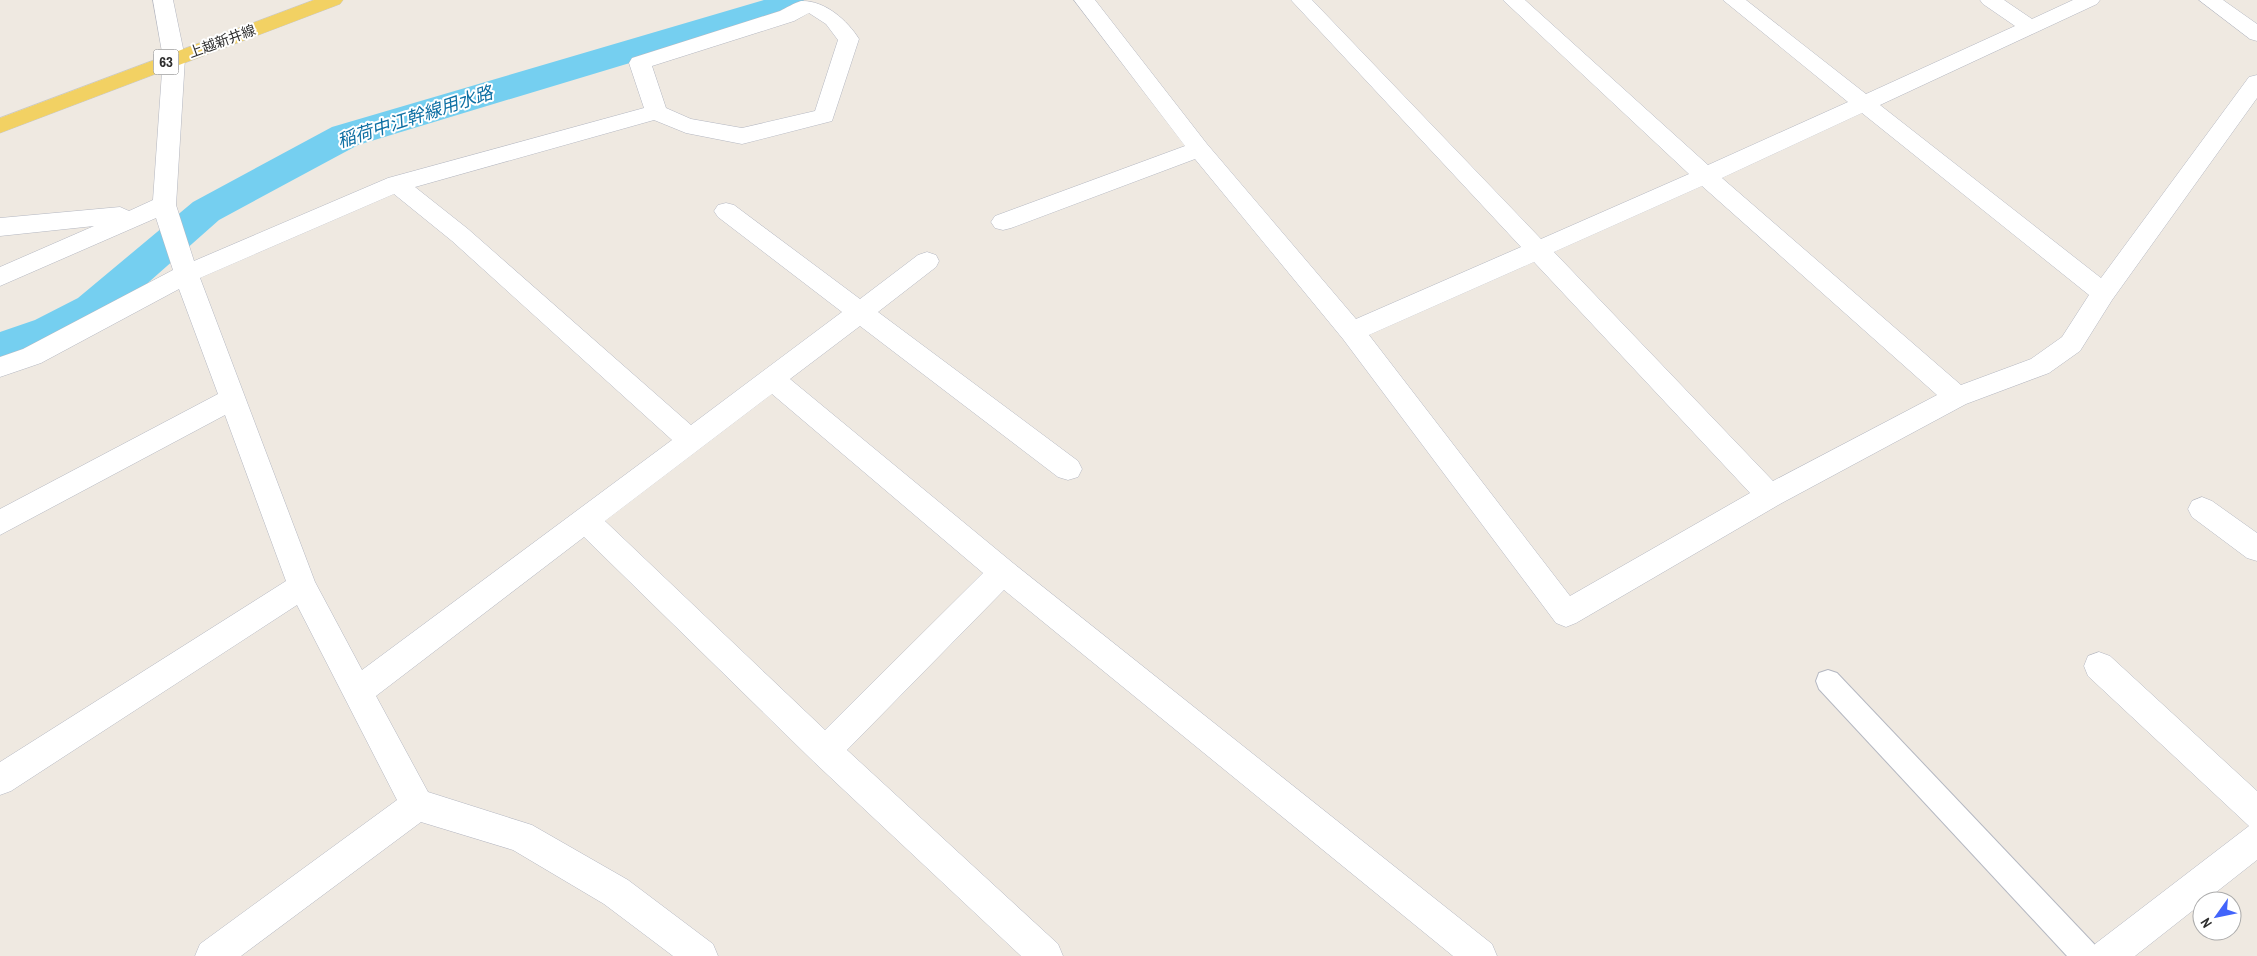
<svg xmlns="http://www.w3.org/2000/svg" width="2257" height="956" font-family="'Archivo Narrow','Noto Sans JP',sans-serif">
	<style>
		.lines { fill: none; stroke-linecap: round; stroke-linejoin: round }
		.canal { fill: #75cff0; fill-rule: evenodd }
		.service-casing { stroke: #b4b7c1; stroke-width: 2 }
		.minor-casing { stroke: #b4b7c1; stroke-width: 1 }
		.primary-casing { stroke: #c9c9c9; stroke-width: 1 }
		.service { fill: #fff; fill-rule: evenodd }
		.minor { fill: #fff; fill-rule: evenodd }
		.primary { fill: #f2d163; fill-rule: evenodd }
		.labels { text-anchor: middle; stroke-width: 4; stroke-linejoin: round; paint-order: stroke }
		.far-street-label { font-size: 14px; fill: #2e2e2e; stroke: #fff }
		.shield { fill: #fff; stroke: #6d6d6d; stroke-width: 1 }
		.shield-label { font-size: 15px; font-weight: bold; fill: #2e2e2e }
		.water-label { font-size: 18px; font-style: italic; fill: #0d6fa3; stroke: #fff }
	</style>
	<rect width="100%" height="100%" fill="#efe9e1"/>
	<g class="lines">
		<path class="canal" d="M764,0H804L799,7L782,17L358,145L219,220L106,320L63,342L0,364V332L35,320L78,298L193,202L332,127Z"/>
		<defs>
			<path id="service" d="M1828,670L1837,673L2096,946L2100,956H2067L1819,689L1816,681L1819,673Z"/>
			<path id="minor" d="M153,0H173L185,58L176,205L194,261L388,178L644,108L629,63L632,58L780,11C786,8 794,3 801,1C825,0 848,21 859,39L832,121L742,144L686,133L654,120L415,187L468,229L691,425L842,312L718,217L714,211L718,205L726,203L734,205L860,299L918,255L927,252L936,255L939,261L936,267L878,312L1078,461L1082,469L1078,477L1068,480L1058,477L860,326L790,379L1013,563L1492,944L1497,956H1453L1004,590L847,750L1058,944L1063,956H1021L814,762L584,537L376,696L428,792L532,825L628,880L713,944L718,956H673L604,904L513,850L421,822L241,956H195L200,944L397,800L297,605L11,791L0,795V762L286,581L225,415L0,535V509L218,394L179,289L41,363L0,377V357L23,349L173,270L156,218L0,286V267L94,226L0,236V218L120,207L129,211L153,200L163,58ZM809,13L826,24L838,40L815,111L742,128L691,119L666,108L652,66L794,21ZM394,194L452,241L672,440L362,670L315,582L200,278ZM772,394L983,573L825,730L605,521Z
				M1074,0H1095L1207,144L1356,319L1521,247L1291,0H1312L1541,239L1689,174L1503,0H1525L1708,165L1848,102L1723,0H1746L1866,94L2015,26L1983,4L1980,0H2004L2032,19L2073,0H2100L2097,4L1880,105L2101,278L2249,77L2257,75V98L2112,300L2080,351L2049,373L1966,404L1780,504L1576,623L1566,627L1556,623L1343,339L1195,159L1011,228L1003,230L995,228L991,222L995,216L1185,146ZM1862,113L2089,295L2062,337L2031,359L1961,385L1722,178ZM1702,186L1937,395L1773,481L1554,252ZM1534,262L1750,493L1570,596L1369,335Z
				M2199,0H2223L2257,24V41L2250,39Z
				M2202,497L2212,501L2257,533V561L2247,558L2192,517L2188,509L2192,501Z
				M2099,652L2110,656L2257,791V860L2135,956H2090L2095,944L2249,826L2088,676L2084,666L2088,656Z"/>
			<path id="primary" d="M314,0H343L340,4L0,133V118Z"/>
		</defs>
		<use href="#service" class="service-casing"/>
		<use href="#minor" class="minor-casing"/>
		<use href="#primary" class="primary-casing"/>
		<use href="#service" class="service"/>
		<use href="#minor" class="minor"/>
		<use href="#primary" class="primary"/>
	</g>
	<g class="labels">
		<g class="far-street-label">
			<text transform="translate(222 41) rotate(-20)" y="5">上越新井線</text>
		</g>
		<rect class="shield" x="153.5" y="49.5" width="25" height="25" rx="4"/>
		<g class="shield-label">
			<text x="166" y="67">63</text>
		</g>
		<g class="water-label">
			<text transform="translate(415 117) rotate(-18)" y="6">稲荷中江幹線用水路</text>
		</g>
	</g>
	<g transform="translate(2217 916) rotate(237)"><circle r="24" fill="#ffffff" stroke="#ababab"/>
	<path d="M0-4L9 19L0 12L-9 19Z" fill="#4264fb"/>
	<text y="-8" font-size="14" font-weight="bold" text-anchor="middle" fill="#2e2e2e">N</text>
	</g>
</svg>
